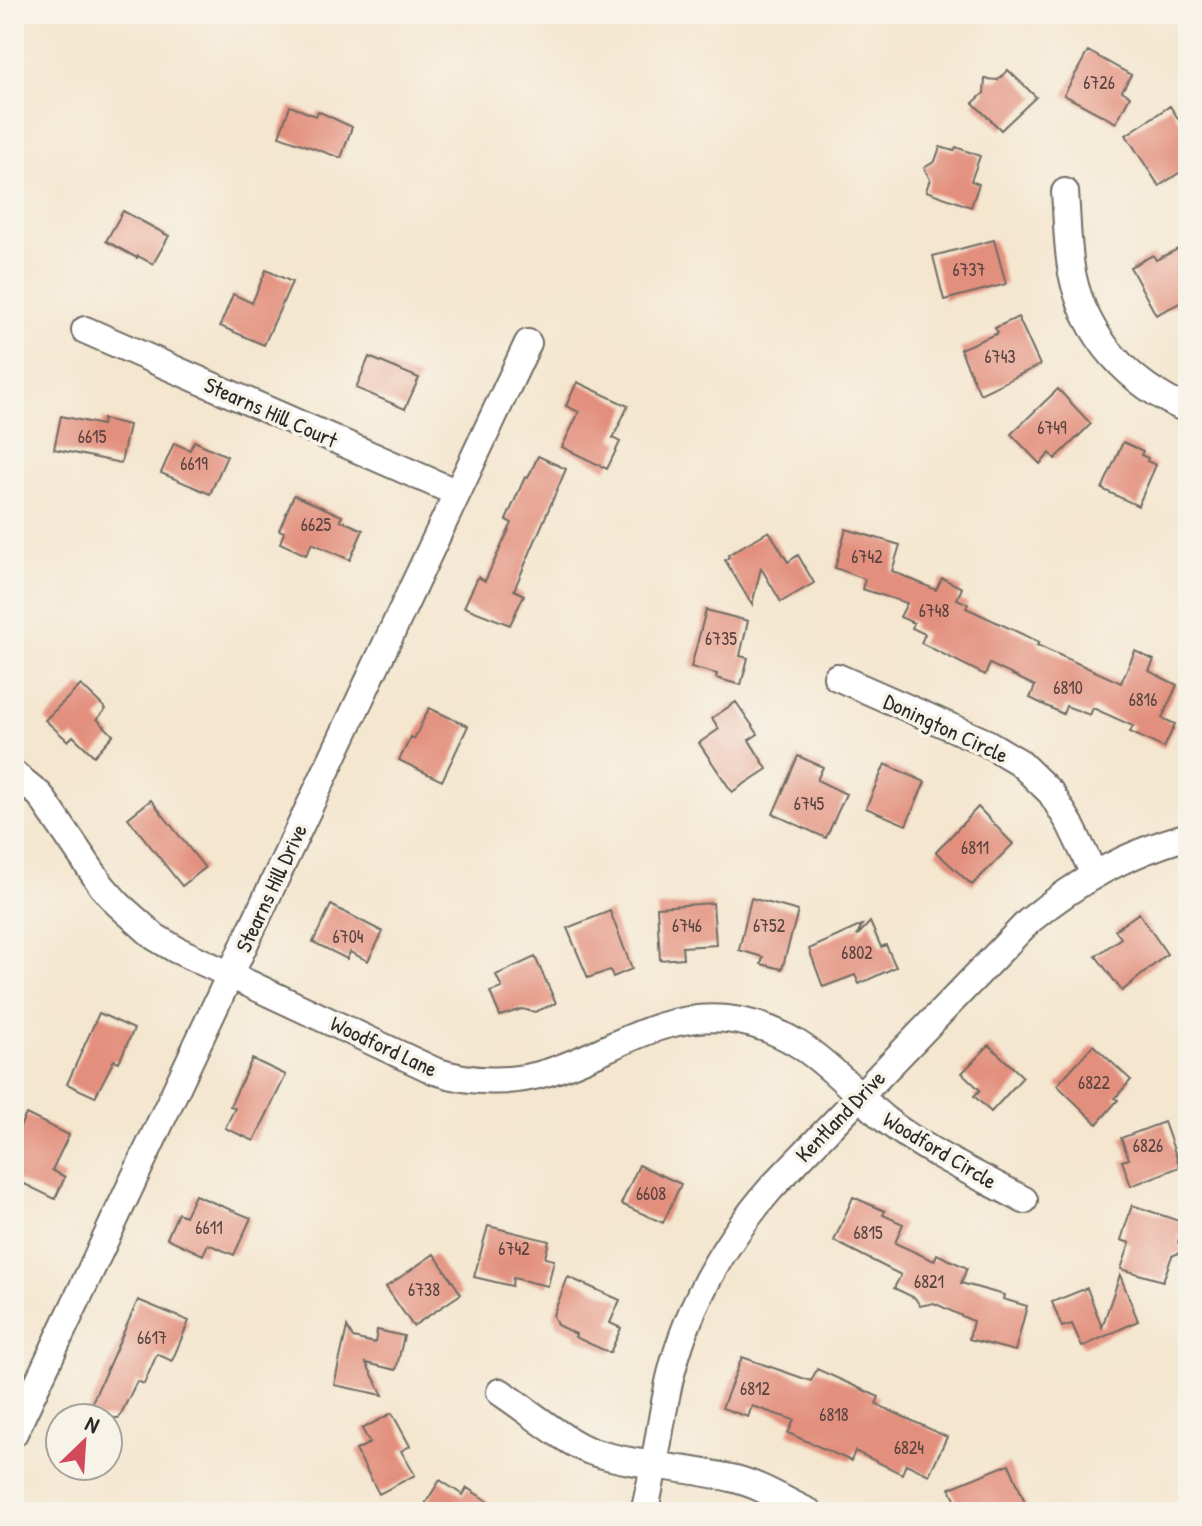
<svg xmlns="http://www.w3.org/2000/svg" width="1202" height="1526" font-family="'Patrick Hand',sans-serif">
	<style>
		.building { fill: #e38f7d }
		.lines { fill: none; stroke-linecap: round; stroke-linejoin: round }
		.minor-casing { stroke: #716c64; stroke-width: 30 }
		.minor { stroke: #fff; stroke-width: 26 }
		.labels { text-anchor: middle; stroke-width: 7; stroke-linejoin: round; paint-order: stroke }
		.number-label { font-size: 18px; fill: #594440 }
		.street-label { font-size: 22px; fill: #2b2b2b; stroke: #f7f3e8 }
	</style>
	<rect width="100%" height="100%" fill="#f7f3e8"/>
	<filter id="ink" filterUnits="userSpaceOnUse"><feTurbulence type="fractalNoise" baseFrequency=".0125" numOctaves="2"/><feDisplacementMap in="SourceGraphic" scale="16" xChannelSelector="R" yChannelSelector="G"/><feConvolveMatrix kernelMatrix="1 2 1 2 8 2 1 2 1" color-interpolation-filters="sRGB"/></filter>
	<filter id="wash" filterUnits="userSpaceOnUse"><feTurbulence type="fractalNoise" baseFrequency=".006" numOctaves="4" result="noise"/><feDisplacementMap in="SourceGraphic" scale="32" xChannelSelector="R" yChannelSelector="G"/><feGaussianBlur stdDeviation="1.8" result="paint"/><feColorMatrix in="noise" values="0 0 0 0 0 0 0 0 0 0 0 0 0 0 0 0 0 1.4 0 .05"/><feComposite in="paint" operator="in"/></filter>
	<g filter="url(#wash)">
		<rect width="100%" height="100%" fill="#f4e6cf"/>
		<g id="blocks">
			<path class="building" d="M1088,51L1131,75L1122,91L1130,96L1116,123L1064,95Z
				M1008,70L1036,97L1001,130L973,103L984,93L985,79L998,80Z
				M290,106L316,116L318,111L352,127L341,158L279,136Z
				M1170,106L1188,134V167L1159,186L1126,135Z
				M940,147L954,151L956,147L980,156L971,181L979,184L971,207L926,191L930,179L924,168L935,161Z
				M123,211L169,236L153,264L138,256L137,258L106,241Z
				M994,240L1006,284L944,300L933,256Z
				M1188,244V299L1156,315L1130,267L1153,255L1156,260Z
				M266,270L292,282L264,345L220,326L233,294L252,303Z
				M1018,317L1040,365L980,394L960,349L998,333L995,328Z
				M369,357L419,378L405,409L356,388Z
				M577,382L628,406L613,438L620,442L607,469L562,447L579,412L566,406Z
				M1058,389L1091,424L1055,459L1050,453L1040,464L1011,434Z
				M61,416L102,425L103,419L129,425L121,463L54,449Z
				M194,441L227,456L210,494L161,473L174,443L190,450Z
				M1123,442L1143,451L1141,455L1148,458L1147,461L1156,465L1138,506L1102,489Z
				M538,456L566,469L514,590L524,595L510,625L464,607L478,577L485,581L512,523L506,520L525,477L528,478Z
				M294,495L342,516L340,520L363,530L350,560L312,543L306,555L280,543L284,532L279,530Z
				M846,529L900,545L892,571L936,590L942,578L962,588L957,599L968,604L966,608L1039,642L1037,645L1121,683L1135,651L1154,660L1149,671L1177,685L1162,718L1175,724L1164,748L1130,732L1133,726L1093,708L1090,715L1066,706L1063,714L1030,698L1035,686L990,664L985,675L921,643L925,634L912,628L914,623L900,617L907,603L862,589L865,579L835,568Z
				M769,531L788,562L798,555L814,583L781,602L761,568L752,605L725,560L729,557L728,555Z
				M706,610L748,621L740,656L748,658L741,685L716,678L717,674L691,667Z
				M81,685L106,709L97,719L113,735L94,756L73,736L68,741L45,720Z
				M736,702L758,734L749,740L767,769L732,792L699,743L719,729L712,718Z
				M429,708L468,726L442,781L399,760L411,737L414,739Z
				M798,756L823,767L817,780L846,794L826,838L773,814Z
				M885,764L925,782L906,825L866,808Z
				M151,800L205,868L182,886L128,818Z
				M978,807L1013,844L972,885L936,852Z
				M751,898L798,911L782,969L761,964L763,957L739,950Z
				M713,903L716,945L682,947L683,958L660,960L657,907Z
				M331,905L383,932L368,961L350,952L347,959L313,942Z
				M610,911L632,969L613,977L610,970L588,978L567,928Z
				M1139,913L1167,954L1122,991L1096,956L1121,938L1115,930Z
				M870,922L881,947L886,945L896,967L859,984L855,975L823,987L809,949L862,925L857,936Z
				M535,957L556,1003L535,1012L522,1009L500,1016L490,992L502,988L496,975Z
				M99,1013L134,1029L119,1062L114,1060L95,1097L67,1084Z
				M989,1045L1023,1077L991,1112L974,1096L980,1090L962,1073Z
				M1093,1045L1131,1080L1115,1098L1118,1100L1097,1124L1057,1085Z
				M252,1059L286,1075L254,1141L225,1128L235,1108L230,1106Z
				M26,1114L69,1135L52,1170L65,1177L55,1199L14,1179V1139Z
				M1164,1122L1180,1167L1131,1186L1122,1161L1129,1159L1121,1138Z
				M639,1165L681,1184L663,1223L621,1204Z
				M195,1195L251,1218L234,1255L208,1244L203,1255L167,1238L178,1213L185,1216Z
				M853,1197L885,1211L883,1215L903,1224L895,1243L934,1261L937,1254L967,1268L961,1283L1004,1295L1003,1299L1027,1306L1015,1351L969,1339L973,1321L934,1303L920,1306L915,1298L894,1288L901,1275L834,1241Z
				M1132,1205L1185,1223L1178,1242L1183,1251L1172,1256L1163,1281L1121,1269L1130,1243L1121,1240Z
				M488,1226L549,1241L545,1258L554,1260L548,1286L513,1278L512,1286L474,1277Z
				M434,1254L461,1294L413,1326L386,1287Z
				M1120,1275L1138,1321L1082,1347L1072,1324L1062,1327L1052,1302L1087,1288L1102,1327Z
				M568,1277L620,1300L610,1323L621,1328L610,1353L575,1337L576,1334L557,1325L553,1315Z
				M138,1300L189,1321L172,1361L157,1354L144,1384L137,1381L119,1418H85Z
				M347,1327L353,1338L375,1343L377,1330L404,1336L396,1370L366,1363L383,1395L334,1385Z
				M742,1357L811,1381L817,1369L879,1397L876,1404L947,1437L929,1475L906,1464L902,1474L855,1451L851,1461L788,1433L794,1420L752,1406L748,1417L722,1408Z
				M392,1413L410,1446L401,1451L415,1475L379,1494L356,1450L370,1443L362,1429Z
				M1009,1464L1029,1512H961L950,1488Z
				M440,1480L463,1495L467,1488L505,1512H420Z"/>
		</g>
	</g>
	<g filter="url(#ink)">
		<use href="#blocks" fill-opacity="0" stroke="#716c64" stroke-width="2"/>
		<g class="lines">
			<defs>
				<path id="minor" d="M1065,192C1067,218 1067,247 1072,273C1085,337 1129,384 1188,410
					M85,330L457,493
					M837,677L987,743L1019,762L1051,793L1070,824L1094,874
					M14,774L40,795L102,886L118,904L155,937L177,950L435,1071C471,1083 512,1084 549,1072C609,1053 660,1012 727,1019C784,1026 816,1054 856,1092C867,1102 876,1113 887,1121C929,1153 978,1175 1024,1200
					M500,1392C525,1408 567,1444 593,1452C637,1466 685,1467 731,1478C759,1484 783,1500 809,1512
					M14,1433L528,343
					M644,1512C656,1466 660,1419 671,1374C689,1303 724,1242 772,1187L1029,921C1079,880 1125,854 1188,836"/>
			</defs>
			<use href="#minor" class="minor-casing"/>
			<use href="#minor" class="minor"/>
		</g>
	</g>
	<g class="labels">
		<g class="number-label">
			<text x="1099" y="89">6726</text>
			<text x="969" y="276">6737</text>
			<text x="1000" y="363">6743</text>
			<text x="1052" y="434">6749</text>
			<text x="92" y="443">6615</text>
			<text x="194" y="470">6619</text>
			<text x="316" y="531">6625</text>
			<text x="867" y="563">6742</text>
			<text x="934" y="617">6748</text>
			<text x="721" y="645">6735</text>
			<text x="1068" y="694">6810</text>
			<text x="1143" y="706">6816</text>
			<text x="809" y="810">6745</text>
			<text x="975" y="854">6811</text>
			<text x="687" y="932">6746</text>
			<text x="769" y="932">6752</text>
			<text x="348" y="943">6704</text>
			<text x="857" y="959">6802</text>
			<text x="1094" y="1089">6822</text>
			<text x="1148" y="1152">6826</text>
			<text x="651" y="1200">6608</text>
			<text x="209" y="1234">6611</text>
			<text x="868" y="1239">6815</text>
			<text x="514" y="1255">6742</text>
			<text x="929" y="1288">6821</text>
			<text x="424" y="1296">6738</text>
			<text x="152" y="1344">6617</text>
			<text x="755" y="1395">6812</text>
			<text x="834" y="1421">6818</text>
			<text x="909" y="1454">6824</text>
		</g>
		<g class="street-label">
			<text transform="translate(271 412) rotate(24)" y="8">Stearns Hill Court</text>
			<text transform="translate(946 728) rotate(25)" y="8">Donington Circle</text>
			<text transform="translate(271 888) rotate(-65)" y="8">Stearns Hill Drive</text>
			<text transform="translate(384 1046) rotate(25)" y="8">Woodford Lane</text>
			<text transform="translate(840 1116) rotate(-46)" y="8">Kentland Drive</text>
			<text transform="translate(940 1150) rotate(31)" y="8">Woodford Circle</text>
		</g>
	</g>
	<rect width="1202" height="1526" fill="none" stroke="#f7f3e8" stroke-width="48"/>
	<g transform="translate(84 1442) rotate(25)"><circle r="38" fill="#f7f3e8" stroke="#a5a39c" stroke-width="2"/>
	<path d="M0-6L14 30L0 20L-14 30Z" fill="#d1495b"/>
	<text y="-12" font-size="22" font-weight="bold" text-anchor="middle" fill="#2b2b2b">N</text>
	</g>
</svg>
